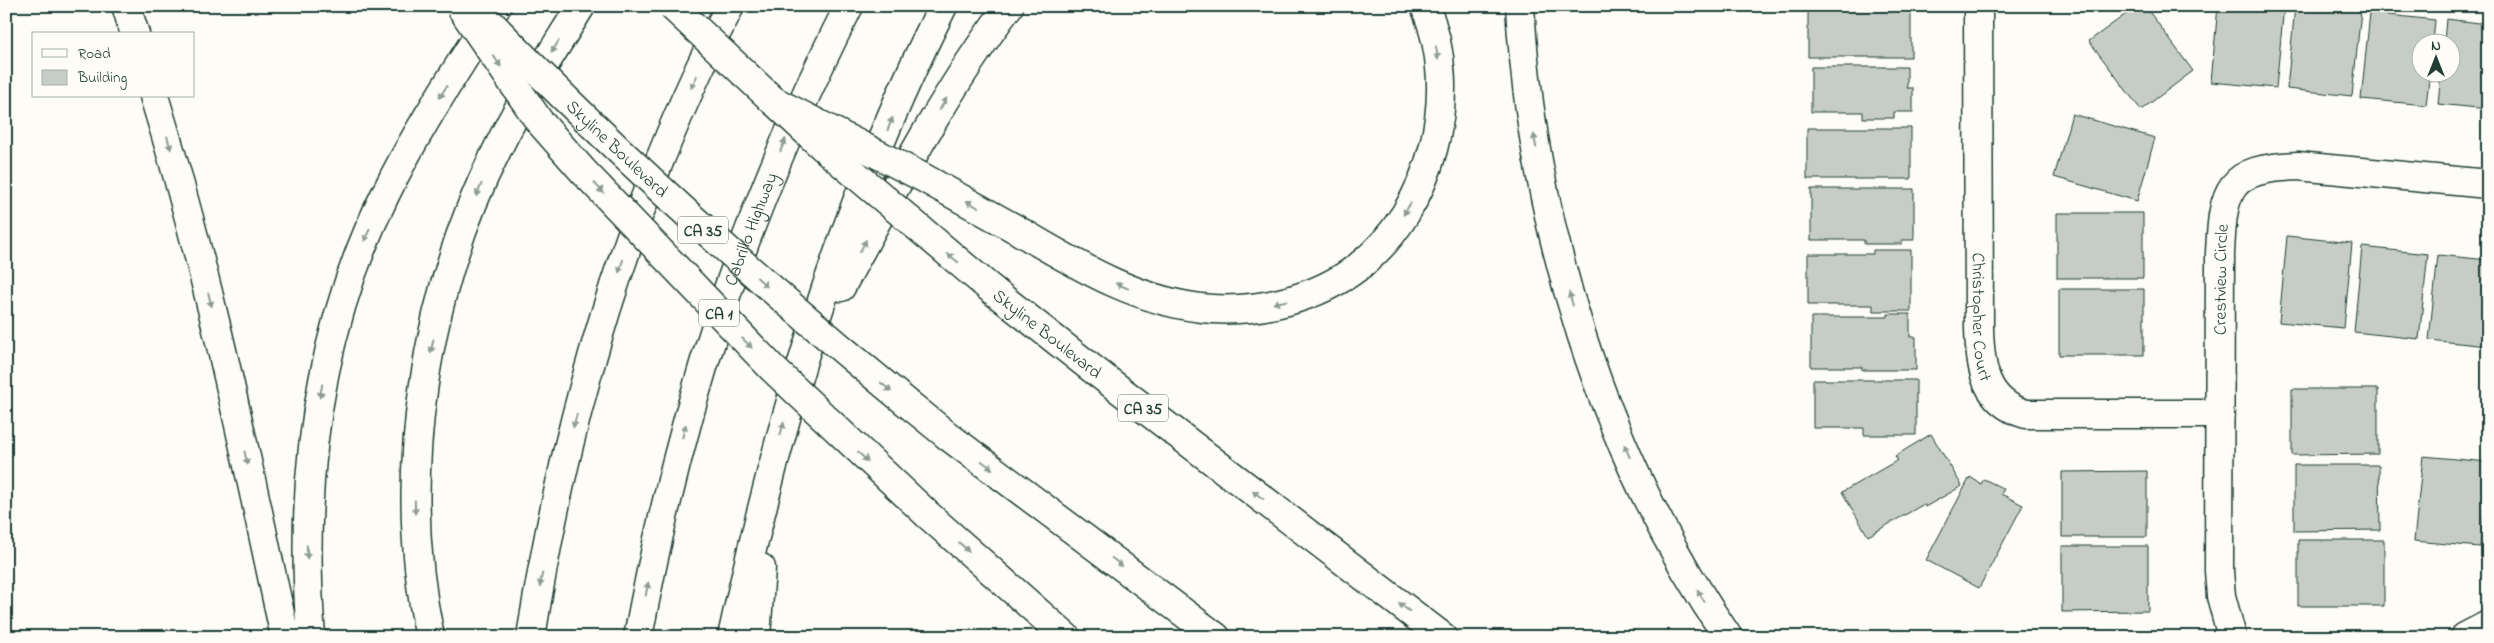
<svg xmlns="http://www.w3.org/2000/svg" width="2494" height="643" font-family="'Indie Flower',sans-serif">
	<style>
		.building { fill: #c6cdc7; stroke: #1f3d34 }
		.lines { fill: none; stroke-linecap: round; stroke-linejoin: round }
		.minor-casing { stroke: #1f3d34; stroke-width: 31 }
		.major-casing { stroke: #1f3d34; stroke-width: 31 }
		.highway-casing { stroke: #1f3d34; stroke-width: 31 }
		.minor { stroke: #fdfcf7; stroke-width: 28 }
		.major { stroke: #fdfcf7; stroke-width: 28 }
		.highway { stroke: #fdfcf7; stroke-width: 28 }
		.major-bridge-casing { stroke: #1f3d34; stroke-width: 31; stroke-linecap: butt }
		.highway-bridge-casing { stroke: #1f3d34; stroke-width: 31; stroke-linecap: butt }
		.major-bridge { stroke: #fdfcf7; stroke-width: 28 }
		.highway-bridge { stroke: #fdfcf7; stroke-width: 28 }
		.oneway { fill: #8e9c96 }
		.labels { text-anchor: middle; stroke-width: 4.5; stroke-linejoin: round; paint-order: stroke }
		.shield { fill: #fdfcf7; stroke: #62766e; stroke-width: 1 }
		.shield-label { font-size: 16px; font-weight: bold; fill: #1f3d34 }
		.street-label { font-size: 18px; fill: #1f3d34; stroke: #fdfcf7 }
	</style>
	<rect width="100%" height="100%" fill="#fdfcf7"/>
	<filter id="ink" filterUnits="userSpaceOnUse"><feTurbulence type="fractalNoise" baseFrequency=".02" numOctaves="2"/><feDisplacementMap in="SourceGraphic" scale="10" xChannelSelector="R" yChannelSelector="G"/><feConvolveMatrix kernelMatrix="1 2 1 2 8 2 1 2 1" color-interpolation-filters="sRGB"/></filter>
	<g filter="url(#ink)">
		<path class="building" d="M1808,6H1911V57H1808Z
			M2137,6H2145L2193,71L2141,110L2089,41Z
			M2218,6H2284L2276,88L2211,82Z
			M2295,6L2361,11L2352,96L2287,89Z
			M2370,13L2435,20L2433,42H2422V72H2430L2426,105L2361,99Z
			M2446,19L2488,24V109L2438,104L2441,72H2452V42H2444Z
			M1811,67H1907V88H1913V112H1894V118H1863V112H1811Z
			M2072,114L2155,138L2137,201L2054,177Z
			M1807,128H1911V179H1807Z
			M1811,189H1914V240H1902V244H1864V240H1811Z
			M2057,213H2143V278H2057Z
			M2287,236L2352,243L2344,328L2279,322Z
			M2362,247L2428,254L2419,339L2354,332Z
			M1873,250H1911V311H1873V305H1808V254H1873Z
			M2438,255L2488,260V346L2429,340Z
			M2059,289H2144V355H2059Z
			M1888,314H1910V337H1916V370H1862V367H1811V317H1888Z
			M1813,380H1916V435H1864V428H1813Z
			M2292,389H2378V454L2292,455Z
			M1931,434L1962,486L1925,507L1924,504L1868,536L1842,492L1898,460L1895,456Z
			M2423,456L2488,462L2480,547L2414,541Z
			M2294,465H2379L2380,530L2294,531Z
			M2147,471V537H2062V472Z
			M1970,477L1981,484L1984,479L2004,489L2001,494L2023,505L1979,588L1926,560Z
			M2298,540H2384V606H2298Z
			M2062,546H2148V611L2062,612Z"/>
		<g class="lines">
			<defs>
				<g id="minor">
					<path id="s1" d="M1978,6L1979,328C1980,367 1984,402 2026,414H2220"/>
					<path id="s2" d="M2232,637L2221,596L2219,571L2220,253C2223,189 2227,168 2298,166L2488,184"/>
					<path d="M2465,637L2488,625"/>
				</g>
				<g id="major">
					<path id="s3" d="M991,289L1090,367L1443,637"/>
					<path d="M948,436L1216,637"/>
				</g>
				<g id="highway">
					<path d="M126,6L135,34"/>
					<path d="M1520,6C1532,224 1603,456 1728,637"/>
					<path d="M154,96C209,274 246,456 285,637"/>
					<path d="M1014,228C1075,264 1139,304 1212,309C1261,312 1318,298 1358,267C1433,209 1462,93 1425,6"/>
					<path d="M841,287C893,191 943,94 1009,6"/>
					<path d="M928,515L1066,637"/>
					<path d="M311,637C299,485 317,332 385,195C417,129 458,68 497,6"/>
					<path d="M430,637C396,478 424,294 497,150C521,100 552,53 581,6"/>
					<path d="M531,637C565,419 629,203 730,6"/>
					<path id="s4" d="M638,637C680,411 744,211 849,6"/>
					<path d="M732,637C779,420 842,205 943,6"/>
					<path d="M756,637L761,568"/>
				</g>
			</defs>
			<use href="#minor" class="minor-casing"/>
			<use href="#major" class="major-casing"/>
			<use href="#highway" class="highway-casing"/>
			<use href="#minor" class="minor"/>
			<use href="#major" class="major"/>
			<use href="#highway" class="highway"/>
			<defs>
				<g id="major-bridge">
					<path id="s5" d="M474,6C622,161 781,302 948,436"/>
					<path d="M672,6L823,147L991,289"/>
				</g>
				<path id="highway-bridge" d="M460,6L539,121L583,171L773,369L928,515
					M772,100L922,177L1014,228"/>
			</defs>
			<use href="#major-bridge" class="major-bridge-casing"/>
			<use href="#highway-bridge" class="highway-bridge-casing"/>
			<use href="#major-bridge" class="major-bridge"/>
			<use href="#highway-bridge" class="highway-bridge"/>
		</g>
		<defs><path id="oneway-solid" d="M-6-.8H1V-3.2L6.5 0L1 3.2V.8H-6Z" transform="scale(1.25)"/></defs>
		<g class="oneway">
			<use href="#oneway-solid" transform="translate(555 47) rotate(122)"/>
			<use href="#oneway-solid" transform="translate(1437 53) rotate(81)"/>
			<use href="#oneway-solid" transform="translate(497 61) rotate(56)"/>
			<use href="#oneway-solid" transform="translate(694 82) rotate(115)"/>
			<use href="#oneway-solid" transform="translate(443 92) rotate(122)"/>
			<use href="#oneway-solid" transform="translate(943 104) rotate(-59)"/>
			<use href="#oneway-solid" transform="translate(890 124) rotate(-68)"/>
			<use href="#oneway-solid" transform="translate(1535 141) rotate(-100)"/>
			<use href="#oneway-solid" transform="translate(169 143) rotate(74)"/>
			<use href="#oneway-solid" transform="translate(783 145) rotate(-67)"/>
			<use href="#oneway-solid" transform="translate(599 188) rotate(47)"/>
			<use href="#oneway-solid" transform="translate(479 190) rotate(112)"/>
			<use href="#oneway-solid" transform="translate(972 204) rotate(-150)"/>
			<use href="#oneway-solid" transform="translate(1407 209) rotate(121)"/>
			<use href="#oneway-solid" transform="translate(367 235) rotate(113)"/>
			<use href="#oneway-solid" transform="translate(863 246) rotate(-62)"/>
			<use href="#oneway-solid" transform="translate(953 258) rotate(-141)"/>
			<use href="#oneway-solid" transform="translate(621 266) rotate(108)"/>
			<use href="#oneway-solid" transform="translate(762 282) rotate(42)"/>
			<use href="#oneway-solid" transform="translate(1122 286) rotate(-157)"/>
			<use href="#oneway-solid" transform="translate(1571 299) rotate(-106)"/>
			<use href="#oneway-solid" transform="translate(210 300) rotate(76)"/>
			<use href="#oneway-solid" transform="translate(1280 302) rotate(168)"/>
			<use href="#oneway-solid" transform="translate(747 343) rotate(45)"/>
			<use href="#oneway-solid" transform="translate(432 346) rotate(102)"/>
			<use href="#oneway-solid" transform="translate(886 387) rotate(39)"/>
			<use href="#oneway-solid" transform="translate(321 391) rotate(101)"/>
			<use href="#oneway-solid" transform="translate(575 421) rotate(105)"/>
			<use href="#oneway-solid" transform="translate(782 429) rotate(-75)"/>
			<use href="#oneway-solid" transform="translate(684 431) rotate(-75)"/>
			<use href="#oneway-solid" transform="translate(1627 451) rotate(-113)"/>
			<use href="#oneway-solid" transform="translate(863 457) rotate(43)"/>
			<use href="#oneway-solid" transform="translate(246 458) rotate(77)"/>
			<use href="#oneway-solid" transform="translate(987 465) rotate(37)"/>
			<use href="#oneway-solid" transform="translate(1258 495) rotate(-143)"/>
			<use href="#oneway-solid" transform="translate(415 507) rotate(89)"/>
			<use href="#oneway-solid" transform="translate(964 547) rotate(42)"/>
			<use href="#oneway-solid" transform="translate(307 552) rotate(89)"/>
			<use href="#oneway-solid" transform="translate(1117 562) rotate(37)"/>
			<use href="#oneway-solid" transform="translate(541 580) rotate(101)"/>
			<use href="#oneway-solid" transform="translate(647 589) rotate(-79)"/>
			<use href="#oneway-solid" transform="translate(1701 596) rotate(-121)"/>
			<use href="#oneway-solid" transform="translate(1404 607) rotate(-142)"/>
		</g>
	</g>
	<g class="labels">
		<g class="shield">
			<rect x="678" y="216.5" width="50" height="27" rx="4"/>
			<rect x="699" y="299.5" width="40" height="27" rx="4"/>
			<rect x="1118" y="394.5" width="50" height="27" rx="4"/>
		</g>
		<g class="shield-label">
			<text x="703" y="236">CA 35</text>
			<text x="719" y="319">CA 1</text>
			<text x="1143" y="414">CA 35</text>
		</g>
		<g class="street-label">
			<text dy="6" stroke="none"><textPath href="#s5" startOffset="202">Skyline Boulevard</textPath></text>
			<text dy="6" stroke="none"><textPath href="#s4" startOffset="424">Cabrillo Highway</textPath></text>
			<text dy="6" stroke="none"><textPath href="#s2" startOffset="359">Crestview Circle</textPath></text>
			<text dy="6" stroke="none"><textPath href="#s1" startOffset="311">Christopher Court</textPath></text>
			<text dy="6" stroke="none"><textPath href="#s3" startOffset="72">Skyline Boulevard</textPath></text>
		</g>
	</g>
	<rect width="2494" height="643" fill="none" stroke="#fdfcf7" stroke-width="25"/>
	<rect x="12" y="12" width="2469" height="618" fill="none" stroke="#1f3d34" stroke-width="2" filter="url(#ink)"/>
	<rect x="32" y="32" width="162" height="65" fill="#fdfcf7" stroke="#a4b0a9"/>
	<rect x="42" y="49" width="25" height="8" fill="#fdfcf7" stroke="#a4b0a9"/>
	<text x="78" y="58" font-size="15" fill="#1f3d34">Road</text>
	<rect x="42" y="70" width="25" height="15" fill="#c6cdc7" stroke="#a4b0a9"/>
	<text x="78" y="82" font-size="15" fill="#1f3d34">Building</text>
	<g transform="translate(2436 58)"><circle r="24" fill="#fdfcf7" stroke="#a4b0a9"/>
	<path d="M0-4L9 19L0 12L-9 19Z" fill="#1f3d34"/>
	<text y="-8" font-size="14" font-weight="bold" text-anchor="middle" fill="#1f3d34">N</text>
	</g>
</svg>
